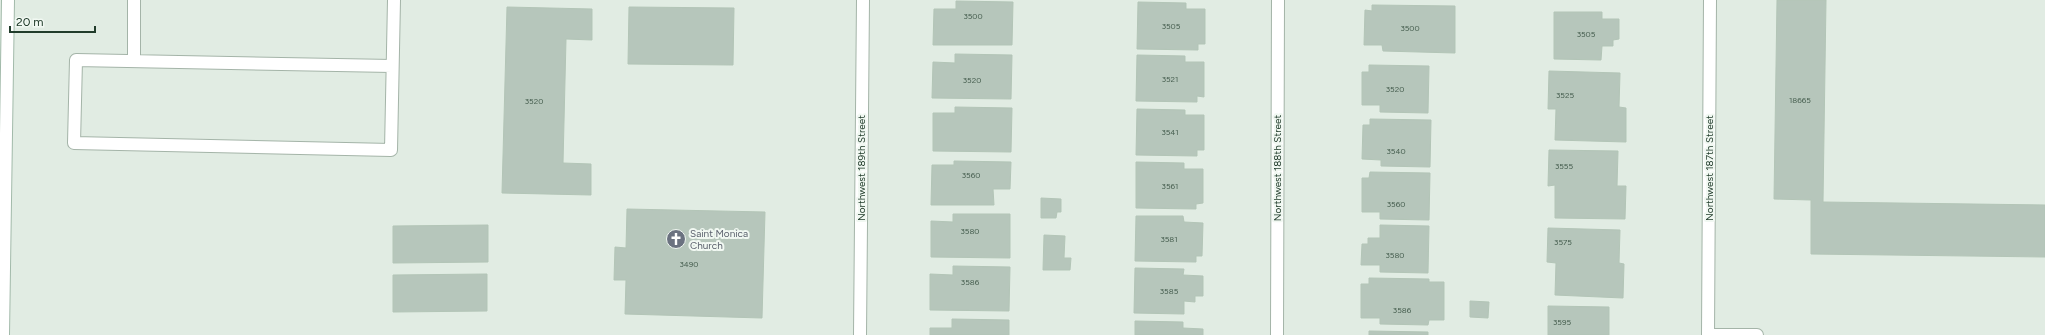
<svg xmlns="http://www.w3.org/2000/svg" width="2045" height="335" font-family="Figtree,sans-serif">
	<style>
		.building { fill: #b6c6bb; stroke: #b3c5b7 }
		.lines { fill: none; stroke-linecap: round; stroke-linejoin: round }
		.lane-casing { stroke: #a4b4a8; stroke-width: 14 }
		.street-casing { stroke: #a4b4a8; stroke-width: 14 }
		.secondary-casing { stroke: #a2baaa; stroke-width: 14 }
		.lane { stroke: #fff; stroke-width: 12 }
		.street { stroke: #fff; stroke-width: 12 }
		.secondary { stroke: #fff; stroke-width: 12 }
		.labels { text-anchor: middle; stroke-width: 4; stroke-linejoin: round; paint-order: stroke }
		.number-label { font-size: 8px; fill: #465e4f }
		.street-label { font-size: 10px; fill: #213c2b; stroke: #f1f8f2 }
		.worship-label { font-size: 10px; fill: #5b616d; stroke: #f1f8f2; text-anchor: start }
	</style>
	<rect width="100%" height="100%" fill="#e1ece3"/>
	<path class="building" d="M1777,0H1826L1823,202L2045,205V257L1811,254V200L1774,199Z
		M956,1L1013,2L1012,45H933L934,9H956Z
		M1138,2L1186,3V9H1205V44H1198V50L1137,49Z
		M1372,5L1455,6V53L1383,51L1382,45H1364L1365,10L1372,11Z
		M507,7L592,9V40L566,39L563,163L591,164V195L502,193Z
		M629,7L734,8L733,65L628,64Z
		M1554,12H1602V19H1619V39L1613,40V46H1602L1601,60L1554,59Z
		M955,54L1012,55L1011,99L932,98L933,62L955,63Z
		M1137,55L1185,56V62H1204V97L1197,96V102L1136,101Z
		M1369,65L1429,66L1428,113L1380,112V105H1362V72H1369Z
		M1549,71L1620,73L1619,107L1626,108V142L1555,140L1556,109H1548Z
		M955,107L1012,108L1011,152L933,151V113H955Z
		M1137,109L1185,110V115H1204V150H1197V156L1136,155Z
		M1370,119L1431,120L1430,167L1381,166V160L1362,159L1363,125H1370Z
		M1549,150L1618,151L1617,186H1626L1625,219L1555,218V185L1548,186Z
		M954,161L1011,162L1010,189H993L994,205H931L932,165H954Z
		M1136,162L1184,163V169H1203V203L1196,204V209L1136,208Z
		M1370,172L1430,173L1429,220L1380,219V212H1362V178H1369Z
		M1041,198L1061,199V212H1057L1056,218H1041Z
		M627,209L765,212L762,318L625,314L626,280H614L615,247L626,248Z
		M953,214H1010V258L931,257V221L953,222Z
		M1136,216H1183L1184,222L1203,223L1202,256H1196V262L1135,261Z
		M488,225V262L393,263V226Z
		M1380,225L1429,226L1428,273L1380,272V265H1361L1362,244H1368V238H1380Z
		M1548,228L1620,230L1619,263L1624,264L1623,298L1555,295L1556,263L1547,262Z
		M1044,235L1065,236L1064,258H1071L1070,270H1043Z
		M953,266L1010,267L1009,311L930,310V274L953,275Z
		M1135,268L1184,269L1183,275L1203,276V296H1195V302L1184,301V314L1134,313Z
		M487,274V311L393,312V275Z
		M1369,278L1429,279V282H1444V320H1429L1428,325L1380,324V318H1361V284H1369Z
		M1470,301L1489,302L1488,318L1470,317Z
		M1548,306L1609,307V335H1548Z
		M952,319L1009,320V335H930V328H952Z
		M1135,321L1183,322V328L1203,329V335H1135Z
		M1369,331L1428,332V335H1369Z"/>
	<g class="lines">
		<defs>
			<path id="lane" d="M134,0V61
				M392,66L76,60L74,143L391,150L394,0
				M1708,335H1757"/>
			<path id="street" d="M860,335L863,0
				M1277,335L1278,0
				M1708,335L1710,0"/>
			<path id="secondary" d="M3,335L8,0"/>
		</defs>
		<use href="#lane" class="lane-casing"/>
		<use href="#street" class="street-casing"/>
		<use href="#secondary" class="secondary-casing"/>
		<use href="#lane" class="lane"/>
		<use href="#street" class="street"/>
		<use href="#secondary" class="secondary"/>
	</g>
	<defs>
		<symbol id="church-disc" viewBox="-11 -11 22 22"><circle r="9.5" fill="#6b7280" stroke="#f1f8f2"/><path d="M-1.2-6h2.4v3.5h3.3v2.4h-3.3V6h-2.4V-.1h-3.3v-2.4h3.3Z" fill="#fff"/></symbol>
	</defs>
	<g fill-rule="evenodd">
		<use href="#church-disc" x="665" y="228" width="22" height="22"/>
	</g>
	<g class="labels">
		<g class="number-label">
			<text x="973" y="19">3500</text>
			<text x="1171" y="29">3505</text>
			<text x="1410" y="31">3500</text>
			<text x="1586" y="37">3505</text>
			<text x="1170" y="82">3521</text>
			<text x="972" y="83">3520</text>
			<text x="1395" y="92">3520</text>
			<text x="1565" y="98">3525</text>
			<text x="1800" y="103">18665</text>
			<text x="534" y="104">3520</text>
			<text x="1170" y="135">3541</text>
			<text x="1396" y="154">3540</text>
			<text x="1564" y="169">3555</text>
			<text x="971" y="178">3560</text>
			<text x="1170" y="189">3561</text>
			<text x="1396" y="207">3560</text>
			<text x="970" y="234">3580</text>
			<text x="1169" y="242">3581</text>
			<text x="1563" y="245">3575</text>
			<text x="1395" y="258">3580</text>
			<text x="689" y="267">3490</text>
			<text x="970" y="285">3586</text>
			<text x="1169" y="294">3585</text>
			<text x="1402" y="313">3586</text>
			<text x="1562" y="325">3595</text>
		</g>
		<g class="street-label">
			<text transform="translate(861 168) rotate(-90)" y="4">Northwest 189th Street</text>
			<text transform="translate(1277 168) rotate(-90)" y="4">Northwest 188th Street</text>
			<text transform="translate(1709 168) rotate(-90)" y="4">Northwest 187th Street</text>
		</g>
		<g class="worship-label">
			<text x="690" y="237">Saint Monica<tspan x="690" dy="12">Church</tspan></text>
		</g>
	</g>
	<path d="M10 26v6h85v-6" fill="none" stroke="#213c2b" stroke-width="2"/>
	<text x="16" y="26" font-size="12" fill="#213c2b" stroke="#f1f8f2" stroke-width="3" paint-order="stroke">20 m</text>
</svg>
